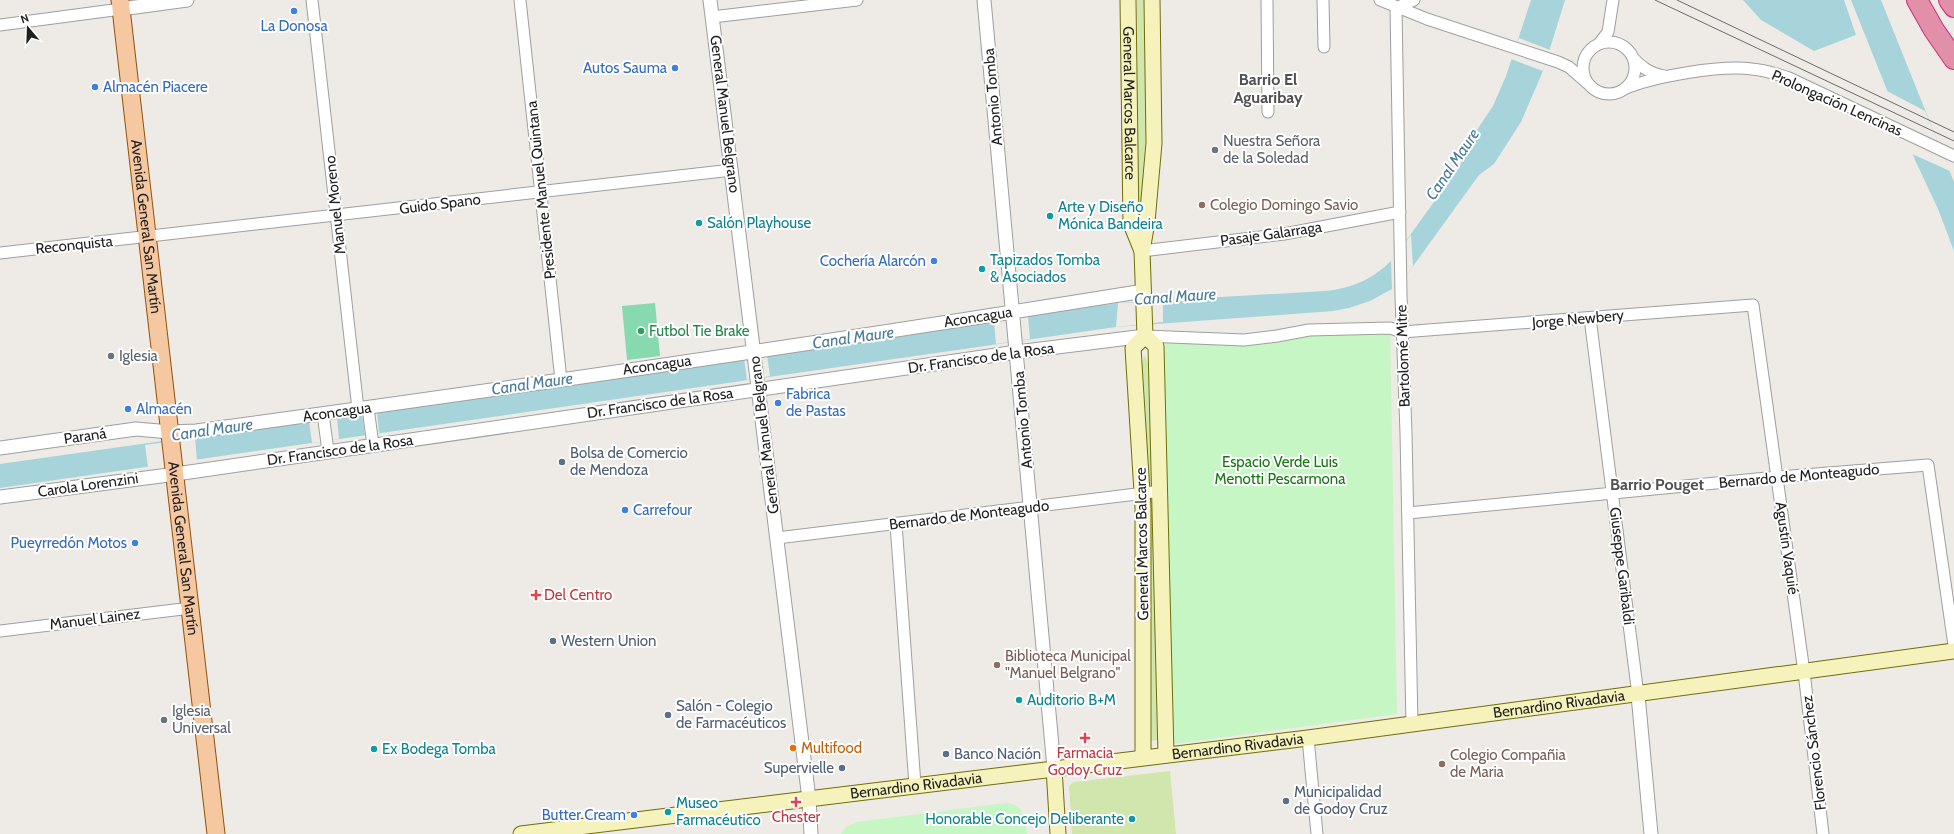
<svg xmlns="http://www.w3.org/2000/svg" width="1954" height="834" font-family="Cabin,sans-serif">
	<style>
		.grass { fill: #d0e6ad }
		.park { fill: #c6f6c4 }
		.pitch { fill: #87d9af }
		.water { fill: #a7d4da }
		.pier { fill: #eeeae5 }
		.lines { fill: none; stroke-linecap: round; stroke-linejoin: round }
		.minor-casing { stroke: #9f9f9f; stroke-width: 13 }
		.tertiary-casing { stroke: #9f9f9f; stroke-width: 15 }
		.secondary-casing { stroke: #6f6e0b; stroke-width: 17 }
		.primary-casing { stroke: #905208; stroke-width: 19 }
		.motorway-casing { stroke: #d02e79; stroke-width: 22 }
		.minor { stroke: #fff; stroke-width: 11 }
		.tertiary { stroke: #fff; stroke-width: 13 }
		.secondary { stroke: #f6f2bb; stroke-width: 15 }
		.primary { stroke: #f6c8a2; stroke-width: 17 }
		.motorway { stroke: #e290a9; stroke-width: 20 }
		.tram { stroke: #6c6c6c; stroke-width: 1 }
		.shop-dot { fill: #3f7fe0; stroke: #fff; stroke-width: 1.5 }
		.worship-dot { fill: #6b7280; stroke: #fff; stroke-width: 1.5 }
		.education-dot { fill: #8d6e63; stroke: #fff; stroke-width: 1.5 }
		.culture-dot { fill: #0f9aa8; stroke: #fff; stroke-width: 1.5 }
		.leisure-dot { fill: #2e9e5b; stroke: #fff; stroke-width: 1.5 }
		.service-dot { fill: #5c6f8a; stroke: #fff; stroke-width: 1.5 }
		.health-dot { fill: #e0444e; stroke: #fff; stroke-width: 1.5 }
		.food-dot { fill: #e8710a; stroke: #fff; stroke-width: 1.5 }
		.labels { text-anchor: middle; stroke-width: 4; stroke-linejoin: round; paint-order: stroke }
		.shop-label { font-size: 15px; fill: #366cbe; stroke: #fff; text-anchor: end }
		.street-label { font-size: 15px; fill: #1e1e1e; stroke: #fff }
		.worship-label { font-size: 15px; fill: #5b616d; stroke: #fff; text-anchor: start }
		.education-label { font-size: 15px; fill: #785e54; stroke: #fff; text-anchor: start }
		.culture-label { font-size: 15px; fill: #0d838f; stroke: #fff; text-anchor: start }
		.leisure-label { font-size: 15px; fill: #27864d; stroke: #fff; text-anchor: start }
		.service-label { font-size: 15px; fill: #4e5e75; stroke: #fff; text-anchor: start }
		.park-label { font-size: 15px; fill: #157612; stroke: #fff }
		.health-label { font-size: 15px; fill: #be3a42; stroke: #fff }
		.food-label { font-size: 15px; fill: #c56008; stroke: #fff; text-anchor: start }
		.neighbourhood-label { font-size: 16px; font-weight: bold; fill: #515151; stroke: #fff }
		.water-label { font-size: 16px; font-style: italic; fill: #4a7b99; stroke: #fff }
	</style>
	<rect width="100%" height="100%" fill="#eeeae5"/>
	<path class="grass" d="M1137,0H1144L1146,136L1141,211H1138Z
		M1144,355L1149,365L1154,485H1149L1142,365Z
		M1149,501H1155L1157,740L1151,741Z
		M1170,771L1176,834H1072L1069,786L1074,782Z"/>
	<path class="park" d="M1390,328L1397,714L1173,744L1164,335L1200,338Z
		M1006,803C1024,804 1025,819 1027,834H841L846,827L857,822Z"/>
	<path class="pitch" d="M655,303L660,356L627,360L622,306Z"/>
	<path class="water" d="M1531,0H1565L1543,71L1521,122L1494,164L1479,175L1403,280L1392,289L1370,301L1349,308L1333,311L1116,327L0,488V464L614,377L1118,303L1325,291C1352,288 1372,280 1392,260L1460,166L1468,143L1493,106L1506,76Z
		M1743,0H1844L1856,35L1814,51L1761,20Z
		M1851,0H1881L1954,182V251L1938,209L1915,160Z"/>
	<path class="pier" d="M1519,38L1550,50L1543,71L1511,59Z
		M1887,91L1925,111L1950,171L1912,154Z
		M1411,235L1413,266L1403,280L1392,289L1391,261Z
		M1163,302V322L1116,327L1118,303Z
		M1028,317L1030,339L996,344L994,322Z
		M767,355L770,376L747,380L744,358Z
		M377,412L379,433L365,435L362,414Z
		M337,417L339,439L312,443L309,421Z
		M195,438L197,460L148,467L145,445Z"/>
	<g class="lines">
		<defs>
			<path id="minor" d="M312,0L358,409
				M520,0L561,380
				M1267,0L1268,112
				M1323,0L1324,47
				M1380,0L1427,19L1558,62L1569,67L1587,83
				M1396,8L1401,296L1406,433L1412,724
				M1396,8L1414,0
				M712,17L857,0
				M0,25L121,9
				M1583 68a26 26 0 1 1 52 0a26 26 0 1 1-52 0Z
				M1599,44L1608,32L1613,0
				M1633,58C1642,68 1650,73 1664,76
				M1624,89C1654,76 1721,65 1752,69C1765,70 1777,74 1789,78L1954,156
				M1142,251L1284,234L1400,212
				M0,253L732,170
				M1590,318L1638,695
				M1145,336L1244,340L1277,336L1309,330L1390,328L1402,332L1753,305L1804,672L1823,834
				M368,408L373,445
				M323,414L328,451
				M1408,513L1777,477L1928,465L1954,645
				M896,524L915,785
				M777,538L1161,491
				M0,631L191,608
				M1308,738L1317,834"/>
			<path id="tertiary" d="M710,0L809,799L811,834
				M984,0L1054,768
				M121,9L187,0
				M0,448L136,429L170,432L196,431C513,388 828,342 1144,291
				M0,497L176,474L1017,352L1145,336
				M1638,695L1651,834"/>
			<g id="secondary">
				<path id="s1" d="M1128,0L1131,224L1142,251"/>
				<path d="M1152,0L1154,143L1147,222L1142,251L1145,336L1156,346L1166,755"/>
				<path d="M1143,757V508L1133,348L1145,336"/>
				<path d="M1054,768L1058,834"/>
				<path id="s2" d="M521,834L1308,738L1954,651"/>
			</g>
			<g id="primary">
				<path id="s3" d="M120,0L216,834"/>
			</g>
			<path id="motorway" d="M1917,0L1934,30L1954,59
				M1949,0L1954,7"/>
		</defs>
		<use href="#minor" class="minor-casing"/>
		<use href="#tertiary" class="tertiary-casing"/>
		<use href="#secondary" class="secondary-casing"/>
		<use href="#primary" class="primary-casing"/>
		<use href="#motorway" class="motorway-casing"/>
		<use href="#minor" class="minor"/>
		<use href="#tertiary" class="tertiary"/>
		<use href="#secondary" class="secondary"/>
		<use href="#primary" class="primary"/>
		<use href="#motorway" class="motorway"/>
		<path class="tram" d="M1655,0L1954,141
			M1677,0L1954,132"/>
	</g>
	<g class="shop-dot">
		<circle cx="294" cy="11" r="4"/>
		<circle cx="675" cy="68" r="4"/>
		<circle cx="95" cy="87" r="4"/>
		<circle cx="934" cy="261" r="4"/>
		<circle cx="778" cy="403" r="4"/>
		<circle cx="128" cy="409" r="4"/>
		<circle cx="625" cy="510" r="4"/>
		<circle cx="135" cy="543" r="4"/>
		<circle cx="634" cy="815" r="4"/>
	</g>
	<g class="worship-dot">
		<circle cx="1215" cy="150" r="4"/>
		<circle cx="111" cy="356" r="4"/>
		<circle cx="164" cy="720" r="4"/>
	</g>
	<g class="education-dot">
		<circle cx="1202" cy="205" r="4"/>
		<circle cx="997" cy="665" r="4"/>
		<circle cx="1442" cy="764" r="4"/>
	</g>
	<g class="culture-dot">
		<circle cx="1050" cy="216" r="4"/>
		<circle cx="699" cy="223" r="4"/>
		<circle cx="982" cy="269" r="4"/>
		<circle cx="1019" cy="700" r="4"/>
		<circle cx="374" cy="749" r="4"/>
		<circle cx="668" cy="812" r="4"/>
		<circle cx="1132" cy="819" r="4"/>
	</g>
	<circle class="leisure-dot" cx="641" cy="331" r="4"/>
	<g class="service-dot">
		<circle cx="562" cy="462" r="4"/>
		<circle cx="553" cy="641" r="4"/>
		<circle cx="668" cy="715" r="4"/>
		<circle cx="946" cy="754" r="4"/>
		<circle cx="842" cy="768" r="4"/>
		<circle cx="1286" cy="801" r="4"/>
	</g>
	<g class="health-dot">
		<path d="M534 589h4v4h4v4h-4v4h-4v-4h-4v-4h4z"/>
		<path d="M1083 732h4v4h4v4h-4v4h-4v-4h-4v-4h4z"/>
		<path d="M794 796h4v4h4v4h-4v4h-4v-4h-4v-4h4z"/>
	</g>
	<circle class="food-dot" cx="793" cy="748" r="4"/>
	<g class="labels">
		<g class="shop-label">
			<text x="294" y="31" text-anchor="middle">La Donosa</text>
			<text x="667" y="73">Autos Sauma</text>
			<text x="103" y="92" text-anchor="start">Almacén Piacere</text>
			<text x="926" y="266">Cochería Alarcón</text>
			<text x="786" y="399" text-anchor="start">Fabrica<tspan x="786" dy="17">de Pastas</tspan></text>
			<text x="136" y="414" text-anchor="start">Almacén</text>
			<text x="633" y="515" text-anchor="start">Carrefour</text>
			<text x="127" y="548">Pueyrredón Motos</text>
			<text x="626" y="820">Butter Cream</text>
		</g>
		<g class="street-label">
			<text transform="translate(993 97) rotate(-95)" y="5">Antonio Tomba</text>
			<text dy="5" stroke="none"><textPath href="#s1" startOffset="103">General Marcos Balcarce</textPath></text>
			<text transform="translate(1837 103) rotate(24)" y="5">Prolongación Lencinas</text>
			<text transform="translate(725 114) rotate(83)" y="5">General Manuel Belgrano</text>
			<text transform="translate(541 190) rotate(-96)" y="5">Presidente Manuel Quintana</text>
			<text transform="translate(440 204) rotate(-7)" y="5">Guido Spano</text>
			<text transform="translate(335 205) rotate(-96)" y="5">Manuel Moreno</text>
			<text dy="5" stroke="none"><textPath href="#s3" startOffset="228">Avenida General San Martín</textPath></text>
			<text transform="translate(1271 234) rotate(-8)" y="5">Pasaje Galarraga</text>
			<text transform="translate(74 245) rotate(-6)" y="5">Reconquista</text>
			<text transform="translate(978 317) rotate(-9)" y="5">Aconcagua</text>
			<text transform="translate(1578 319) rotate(-5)" y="5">Jorge Newbery</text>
			<text transform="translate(1403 356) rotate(-92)" y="5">Bartolomé Mitre</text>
			<text transform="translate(981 358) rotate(-8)" y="5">Dr. Francisco de la Rosa</text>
			<text transform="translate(657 365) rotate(-8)" y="5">Aconcagua</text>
			<text transform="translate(660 403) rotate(-8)" y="5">Dr. Francisco de la Rosa</text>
			<text transform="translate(337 412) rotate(-8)" y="5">Aconcagua</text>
			<text transform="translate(1023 420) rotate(-95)" y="5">Antonio Tomba</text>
			<text transform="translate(764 435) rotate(-97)" y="5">General Manuel Belgrano</text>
			<text transform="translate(85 436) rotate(-8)" y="5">Paraná</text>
			<text transform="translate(340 450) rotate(-8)" y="5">Dr. Francisco de la Rosa</text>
			<text transform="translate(1799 476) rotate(-5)" y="5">Bernardo de Monteagudo</text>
			<text transform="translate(88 485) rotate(-8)" y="5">Carola Lorenzini</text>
			<text transform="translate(969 515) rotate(-7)" y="5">Bernardo de Monteagudo</text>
			<text transform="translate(1142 544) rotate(-91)" y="5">General Marcos Balcarce</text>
			<text dy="5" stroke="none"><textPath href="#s3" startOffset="552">Avenida General San Martín</textPath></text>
			<text transform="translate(1787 548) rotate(82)" y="5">Agustín Vaquié</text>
			<text transform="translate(1622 566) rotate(83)" y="5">Giuseppe Garibaldi</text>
			<text transform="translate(95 619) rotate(-7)" y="5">Manuel Lainez</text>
			<text dy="5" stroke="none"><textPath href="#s2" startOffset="1046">Bernardino Rivadavia</textPath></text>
			<text dy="5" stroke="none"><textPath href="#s2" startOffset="722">Bernardino Rivadavia</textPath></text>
			<text transform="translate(1814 753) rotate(-97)" y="5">Florencio Sánchez</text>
			<text dy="5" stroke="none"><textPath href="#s2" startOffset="398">Bernardino Rivadavia</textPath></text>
		</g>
		<g class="worship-label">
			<text x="1223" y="146">Nuestra Señora<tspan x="1223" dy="17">de la Soledad</tspan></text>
			<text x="119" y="361">Iglesia</text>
			<text x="172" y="716">Iglesia<tspan x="172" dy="17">Universal</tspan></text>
		</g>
		<g class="education-label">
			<text x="1210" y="210">Colegio Domingo Savio</text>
			<text x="1005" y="661">Biblioteca Municipal<tspan x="1005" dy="17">"Manuel Belgrano"</tspan></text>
			<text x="1450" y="760">Colegio Compañia<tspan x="1450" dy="17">de Maria</tspan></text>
		</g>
		<g class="culture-label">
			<text x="1058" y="212">Arte y Diseño<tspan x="1058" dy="17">Mónica Bandeira</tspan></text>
			<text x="707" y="228">Salón Playhouse</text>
			<text x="990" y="265">Tapizados Tomba<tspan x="990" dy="17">&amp; Asociados</tspan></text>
			<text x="1027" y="705">Auditorio B+M</text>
			<text x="382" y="754">Ex Bodega Tomba</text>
			<text x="676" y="808">Museo<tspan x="676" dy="17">Farmacéutico</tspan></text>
			<text x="1124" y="824" text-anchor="end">Honorable Concejo Deliberante</text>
		</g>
		<g class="leisure-label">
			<text x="649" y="336">Futbol Tie Brake</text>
		</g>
		<g class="service-label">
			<text x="570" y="458">Bolsa de Comercio<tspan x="570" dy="17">de Mendoza</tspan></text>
			<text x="561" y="646">Western Union</text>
			<text x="676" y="711">Salón - Colegio<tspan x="676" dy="17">de Farmacéuticos</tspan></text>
			<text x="954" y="759">Banco Nación</text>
			<text x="834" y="773" text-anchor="end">Supervielle</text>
			<text x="1294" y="797">Municipalidad<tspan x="1294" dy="17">de Godoy Cruz</tspan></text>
		</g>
		<g class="park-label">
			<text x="1280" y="467">Espacio Verde Luis<tspan x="1280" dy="17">Menotti Pescarmona</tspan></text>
		</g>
		<g class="health-label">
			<text x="544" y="600" text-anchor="start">Del Centro</text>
			<text x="1085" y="758">Farmacia<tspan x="1085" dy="17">Godoy Cruz</tspan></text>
			<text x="796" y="822">Chester</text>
		</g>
		<g class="food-label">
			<text x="801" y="753">Multifood</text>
		</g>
		<g class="neighbourhood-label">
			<text x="1268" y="85">Barrio El<tspan x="1268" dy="18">Aguaribay</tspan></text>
			<text x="1657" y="490">Barrio Pouget</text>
		</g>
		<g class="water-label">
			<text transform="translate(1452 164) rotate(-56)" y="6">Canal Maure</text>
			<text transform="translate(1175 296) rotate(-4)" y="6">Canal Maure</text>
			<text transform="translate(853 337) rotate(-8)" y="6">Canal Maure</text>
			<text transform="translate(532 383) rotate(-8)" y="6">Canal Maure</text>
			<text transform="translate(212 429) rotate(-8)" y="6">Canal Maure</text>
		</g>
	</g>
	<g transform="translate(28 28) rotate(341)" stroke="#ffffff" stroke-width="3" paint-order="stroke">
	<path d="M0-3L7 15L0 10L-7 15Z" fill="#1e1e1e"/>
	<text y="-6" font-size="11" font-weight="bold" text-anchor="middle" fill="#1e1e1e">N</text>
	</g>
</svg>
